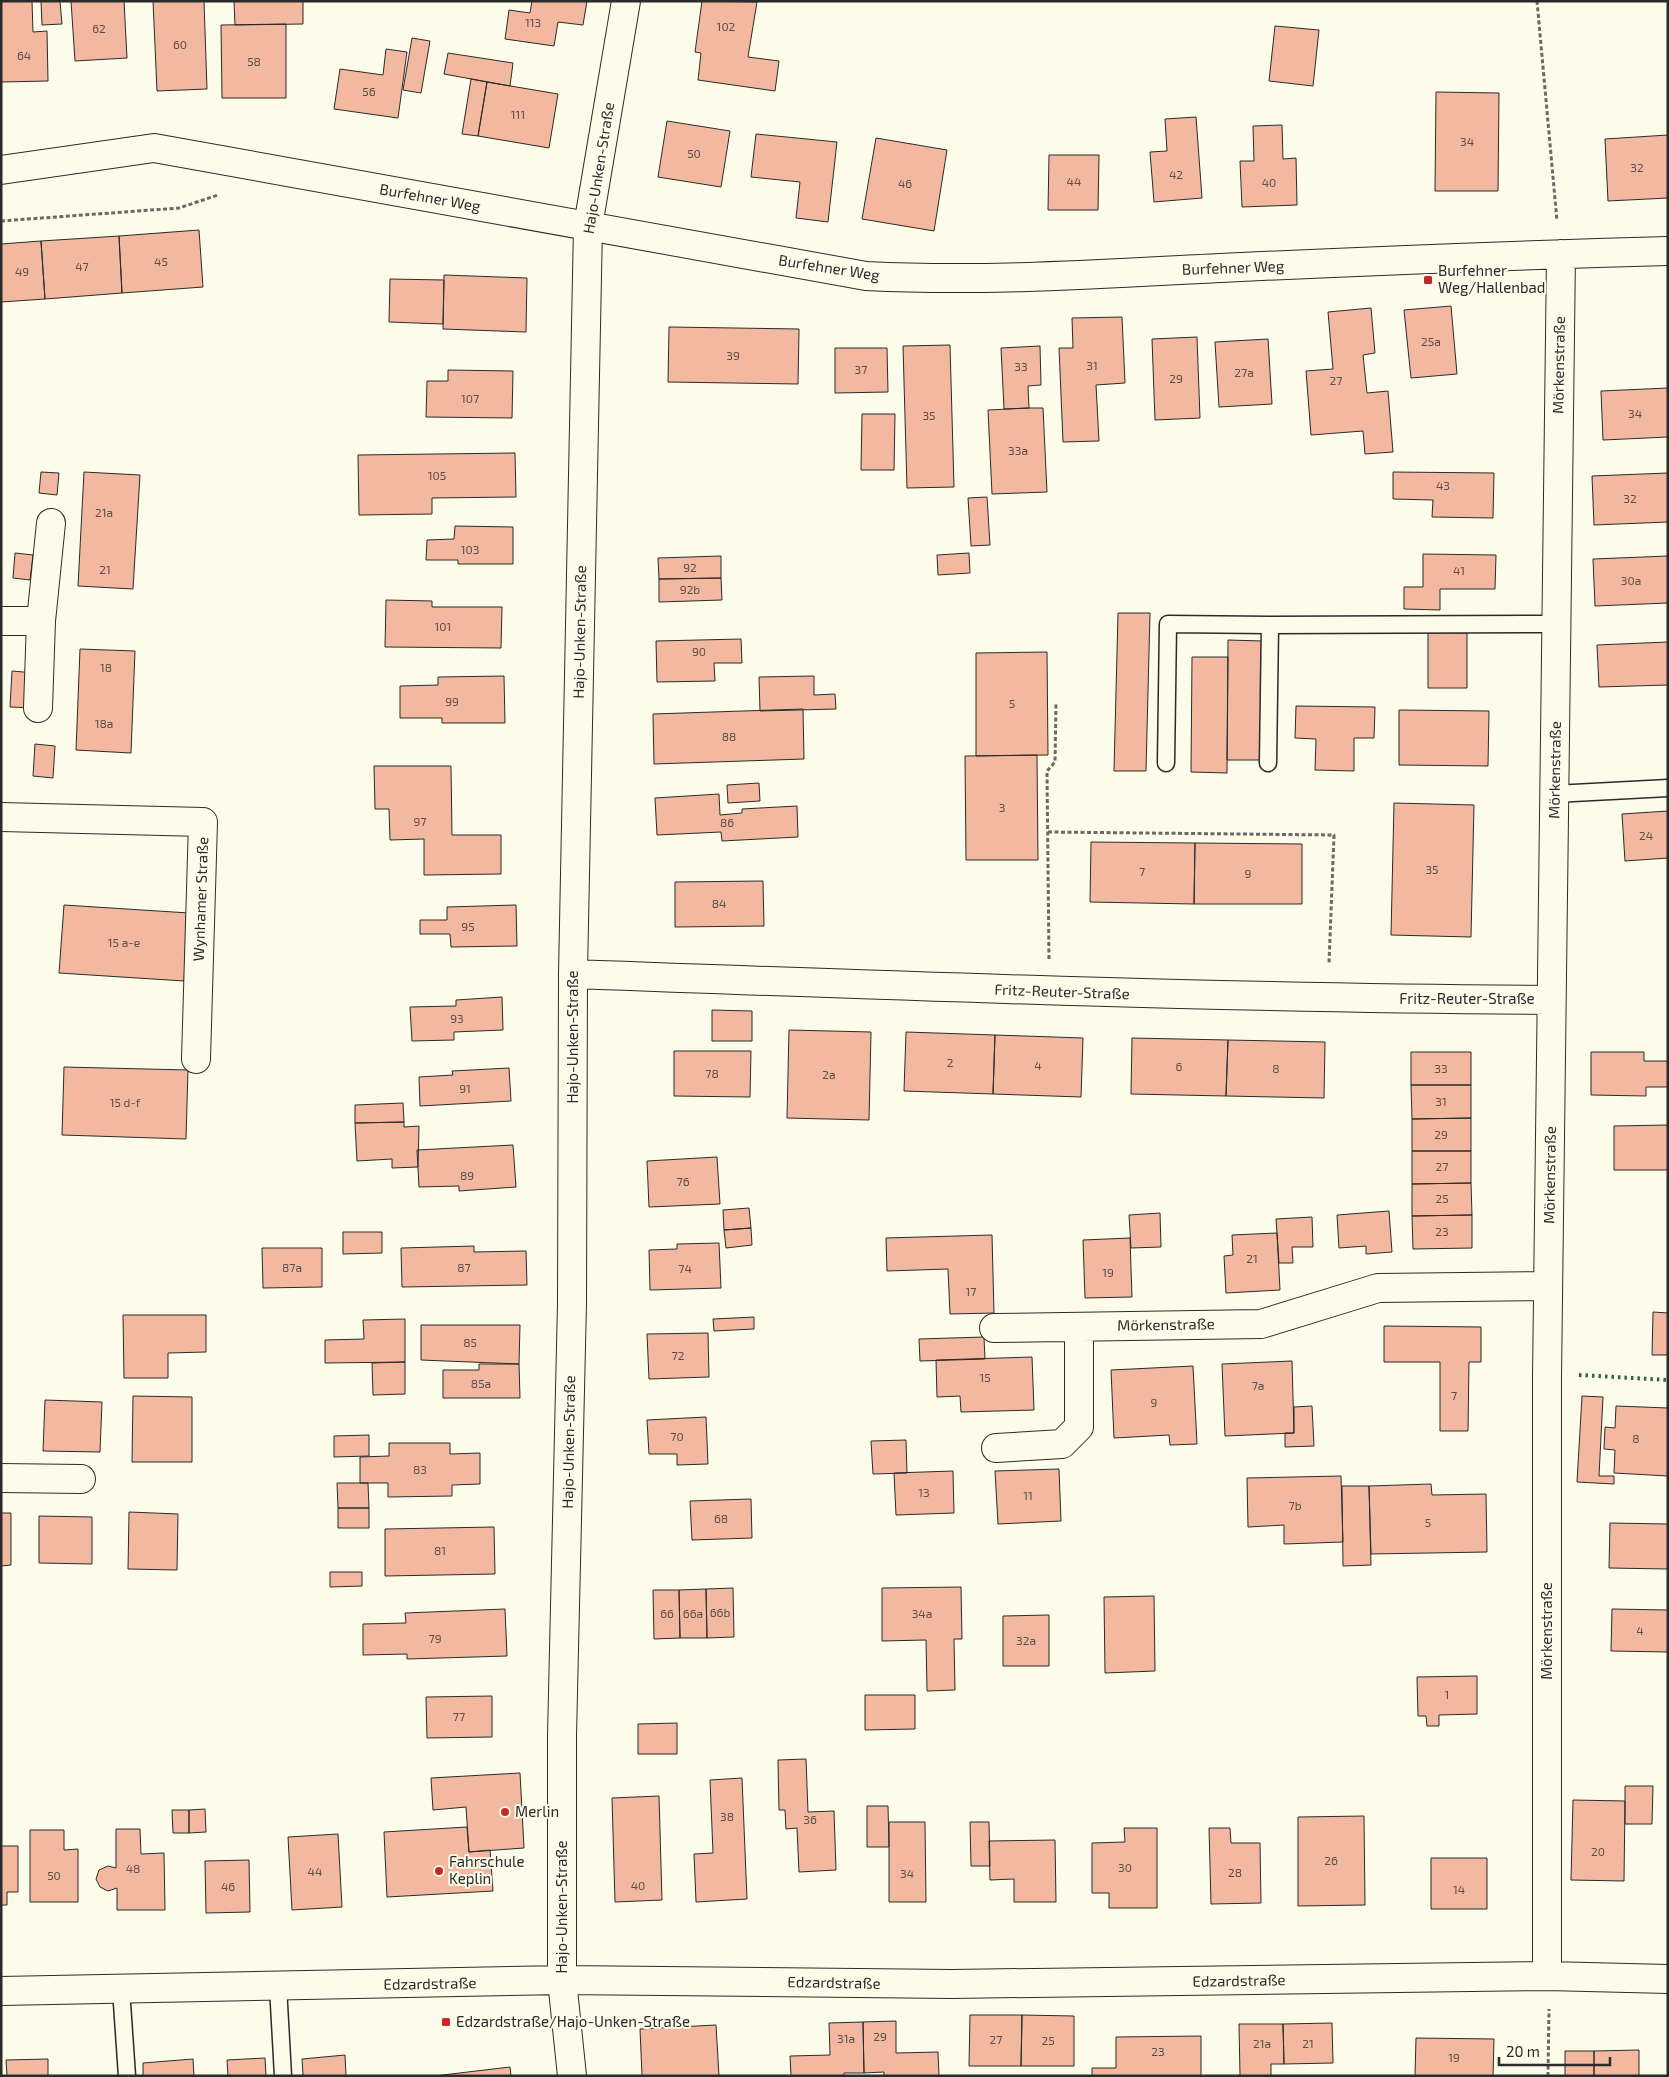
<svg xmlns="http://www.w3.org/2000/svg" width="1669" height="2077" font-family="'Exo 2',sans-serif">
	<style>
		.building { fill: #f2b8a0; stroke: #2b2b2b }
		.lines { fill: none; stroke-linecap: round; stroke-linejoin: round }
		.lane-casing { stroke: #2b2b2b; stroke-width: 19 }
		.street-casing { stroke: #2b2b2b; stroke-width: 30 }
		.path { stroke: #6a6964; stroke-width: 3; stroke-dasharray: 4 2.5; stroke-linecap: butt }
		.lane { stroke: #fdfbea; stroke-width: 16 }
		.street { stroke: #fdfbea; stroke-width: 28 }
		.hedge { stroke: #34623c; stroke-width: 4; stroke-dasharray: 2.5 4; stroke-linecap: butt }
		.poi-dot { fill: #c62828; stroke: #fdfbea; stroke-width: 2 }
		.labels { text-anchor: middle; stroke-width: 4; stroke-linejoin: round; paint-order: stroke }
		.number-label { font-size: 12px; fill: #5d4e48 }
		.street-label { font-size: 15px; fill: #2b2b2b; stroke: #fdfbea }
		.poi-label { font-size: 15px; fill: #2b2b2b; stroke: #fdfbea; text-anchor: start }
	</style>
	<rect width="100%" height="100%" fill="#fdfbea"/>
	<path class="building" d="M1,1H32L33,32L47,31L48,81L1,82Z
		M41,1H60L62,24L42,25Z
		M71,1H124L127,58L75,61Z
		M153,1H204L207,89L157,91Z
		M234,1H303V24L235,25Z
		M532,1H587L583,25L558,22L554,46L505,39L509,10L530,13Z
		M702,1L757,2L748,57L779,61L775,91L698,80L701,53L695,52Z
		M286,24V98H222L221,25Z
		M1275,26L1319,30L1313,86L1269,81Z
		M412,38L430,41L421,93L403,90Z
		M386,49L407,52L398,118L334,109L340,69L383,75Z
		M448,53L513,63L510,86L444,74Z
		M471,79L487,82L478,136L462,134Z
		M487,82L558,94L549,148L478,136Z
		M1436,92L1499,93L1498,191H1435Z
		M1196,117L1202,198L1154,202L1150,152L1167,151L1165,119Z
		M667,121L730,131L721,187L658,177Z
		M1282,125L1283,159L1296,158L1297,205L1242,207L1240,161H1254L1253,126Z
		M756,134L837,142L828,222L796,218L800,182L751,177Z
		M1668,135V198L1608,201L1605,139Z
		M876,138L947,150L934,231L862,219Z
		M1049,155H1099L1098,210H1048Z
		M199,230L203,287L122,293L119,236Z
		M119,236L122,293L45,299L41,241Z
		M41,241L45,299L1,302V244Z
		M444,275L527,278L526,332L443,329Z
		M390,279L444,280L443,324L389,322Z
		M1451,306L1457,374L1411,378L1404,310Z
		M1371,308L1375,353L1363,355L1367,393L1388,391L1393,452L1365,454L1363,431L1311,435L1306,371L1333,369L1328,312Z
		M1122,317L1125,383L1096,385L1099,441L1063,442L1059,348H1073L1072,318Z
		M669,327L799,329L798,384L668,382Z
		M1197,337L1200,418L1155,420L1152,339Z
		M1268,339L1272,404L1219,407L1215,342Z
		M950,345L954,487L907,488L903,346Z
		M1040,346L1041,385L1028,386L1029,408L1004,409L1001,348Z
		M835,348H887L888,392L835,393Z
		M448,370L513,371L512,418L426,417L427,381H448Z
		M1668,388V437L1603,440L1601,391Z
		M1029,408H1043L1047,492L992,494L988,410Z
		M862,414H895L894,470H861Z
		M515,453L516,497L432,498V514L359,515L358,455Z
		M41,472L59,473L57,495L39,493Z
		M84,472L140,475L133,589L78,586Z
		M1393,472L1494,473L1493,518L1432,517L1433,500L1393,499Z
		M1668,473V522L1594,525L1592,476Z
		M987,497L990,545L971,546L968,498Z
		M455,526L513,527V564H458V560H426L427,540L454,539Z
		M15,553L33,555L30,580L13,578Z
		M969,553L970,573L938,575L937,555Z
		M1423,554L1496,555L1495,589H1440V610L1404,609V587H1423Z
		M721,556V578L659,579L658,558Z
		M1668,556V603L1595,606L1593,559Z
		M721,578L722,600L659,602V579Z
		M386,600L432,601V607H502L501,648L385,647Z
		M1118,613H1150L1146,771H1114Z
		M1428,633H1467V688H1428Z
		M741,639L742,663H714L715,681L657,682L656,641Z
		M1228,640L1262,641L1261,760H1227Z
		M1668,642V685L1599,687L1597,645Z
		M80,649L135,651L131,753L76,750Z
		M1047,652L1048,755L976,756V653Z
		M1192,657H1228L1227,773L1191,772Z
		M12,671L35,673L34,708L10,707Z
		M504,676L505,723H442V718H400V686L438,685V677Z
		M814,676V695L835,694L836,709L760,711L759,677Z
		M1296,706L1375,707L1374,738H1354V771L1315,770L1316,739L1295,738Z
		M803,709L804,759L654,764L653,714Z
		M1399,710L1489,711L1488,766L1399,765Z
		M35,744L55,746L53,778L33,776Z
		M1037,755L1038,860H966L965,756Z
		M374,766H451L452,835H501V874L424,875V839L390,840L389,809H375Z
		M759,783L760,801L728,803L727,785Z
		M719,794L720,815L742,813V809L797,806L798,837L722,841L721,832L657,835L655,798Z
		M1394,803L1474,805L1471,937L1391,935Z
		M1668,811V858L1625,861L1622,814Z
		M1091,842L1195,843L1194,904L1090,902Z
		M1195,843L1302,844V904H1194Z
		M763,881L764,926L675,927V882Z
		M64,905L189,913L184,981L59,973Z
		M516,905L517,946L451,947L450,934H420V920H447V907Z
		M502,997L503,1030L454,1032V1040L412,1041L410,1007L456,1006V1000Z
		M712,1010L752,1011V1041H712Z
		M789,1030L871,1032L869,1120L787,1118Z
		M906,1032L995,1035L993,1094L904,1091Z
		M995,1035L1083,1038L1081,1097L993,1094Z
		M1132,1038L1228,1040L1226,1096L1131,1094Z
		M1228,1040L1325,1042L1324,1098L1226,1096Z
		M674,1051H751L750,1097L674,1096Z
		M1411,1052H1471V1085H1411Z
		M1591,1052H1644V1061H1668V1087H1646V1096L1591,1095Z
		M64,1067L188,1070L186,1139L62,1135Z
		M509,1068L511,1101L420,1106L419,1077L453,1075L452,1071Z
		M1411,1085H1471V1118L1412,1119Z
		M403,1103L404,1122L355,1123V1105Z
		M1471,1118V1151H1412V1119Z
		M404,1122V1127L419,1126L418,1167L392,1168V1159L357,1161L355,1123Z
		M1668,1125V1170H1614V1126Z
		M513,1145L516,1187L459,1191V1186L419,1187L417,1150Z
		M1412,1151H1471V1183L1412,1184Z
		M717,1157L720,1204L649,1207L647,1161Z
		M1471,1183L1472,1215L1412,1216V1184Z
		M749,1208L751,1228L724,1230L723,1210Z
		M1389,1211L1392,1252L1366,1254V1246L1339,1248L1337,1215Z
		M1160,1213L1161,1247L1131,1248L1129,1215Z
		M1472,1215V1248L1413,1249L1412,1216Z
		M1312,1217L1313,1247H1292L1293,1263H1279L1276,1219Z
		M751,1228L752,1245L726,1248L724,1230Z
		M343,1232H382V1253L343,1254Z
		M1277,1233L1280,1290L1226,1293L1224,1256L1233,1255L1232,1235Z
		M992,1235L994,1313L950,1314L948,1269L887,1271L886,1238Z
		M1130,1238L1132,1297L1085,1298L1083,1240Z
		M719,1243L721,1288L650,1290L649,1250L677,1249V1244Z
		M474,1246V1252L526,1251L527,1285L402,1287L401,1248Z
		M262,1248H322V1287L263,1288Z
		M1653,1312L1668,1313V1355H1652Z
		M123,1315H206V1352L168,1353V1378H124Z
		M754,1317V1329L714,1331L713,1319Z
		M405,1319V1362L325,1363V1340L364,1339L363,1320Z
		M421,1325H520L519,1364L421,1360Z
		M1384,1326L1481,1327V1362H1469L1468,1431H1440V1362H1384Z
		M708,1333L709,1377L649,1379L647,1334Z
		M984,1337L985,1359L920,1361L919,1339Z
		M1032,1357L1034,1410L961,1412L960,1396L937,1397L936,1360Z
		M1292,1361L1294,1433L1225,1436L1222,1364Z
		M405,1362V1394L373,1395L372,1363Z
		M479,1364H519L520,1398H443V1370H479Z
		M1193,1366L1197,1444L1170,1445L1169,1435L1114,1438L1111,1370Z
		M133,1396L192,1397V1462H132Z
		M1582,1396L1603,1397L1599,1476H1614V1484L1577,1482Z
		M45,1400L102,1402L100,1452L43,1451Z
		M1312,1406L1314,1446L1285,1447V1433H1294V1407Z
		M1616,1406L1668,1408V1476L1614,1473L1615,1450L1604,1449L1605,1427L1615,1428Z
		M706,1417L708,1464L677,1465V1454H649L647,1420Z
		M369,1435V1456L334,1457V1436Z
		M906,1440L907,1473L873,1474L871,1441Z
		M389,1443H450V1454L480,1453V1484L452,1485V1496L388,1497V1483H360V1457L389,1456Z
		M1059,1469L1061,1521L998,1524L995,1471Z
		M953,1471L954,1513L896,1515L894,1473Z
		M1341,1476L1343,1542L1284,1544V1525L1248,1527L1247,1478Z
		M337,1483H368L369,1508H338Z
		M1431,1484L1432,1495L1486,1494L1487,1552L1371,1554L1369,1486Z
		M1342,1486H1369L1371,1565L1343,1566Z
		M751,1499L752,1538L692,1540L690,1501Z
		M338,1508H369V1528H338Z
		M129,1512L178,1514L177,1570L128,1569Z
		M1,1513H11V1565L1,1566Z
		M39,1516L92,1517V1564L39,1563Z
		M1610,1523L1668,1524V1569L1609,1568Z
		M494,1527L495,1574L385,1576V1529Z
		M330,1572H362V1586L330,1587Z
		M961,1587L962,1639H954L955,1690L927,1691L926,1640L882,1641V1588Z
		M733,1588L734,1637L707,1638L706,1589Z
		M706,1589L707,1638H680L679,1590Z
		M653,1590H679L680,1638L654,1639Z
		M1154,1596L1155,1671L1105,1673L1104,1597Z
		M505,1609L507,1656L407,1659V1654L363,1655V1624L406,1623L405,1613Z
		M1612,1609L1668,1610V1652L1611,1651Z
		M1049,1615V1666H1003V1616Z
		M1477,1676V1714L1439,1715V1726H1427L1426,1716H1418L1417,1677Z
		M865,1695H915V1729L865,1730Z
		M492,1696V1737L427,1738L426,1697Z
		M677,1723V1754H638V1724Z
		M806,1759L808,1812L834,1811L836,1870L799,1872L797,1828L786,1829L785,1810H779L778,1760Z
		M520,1773L524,1848L469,1852L466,1807L433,1810L431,1778Z
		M742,1778L747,1899L696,1902L694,1854L713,1853L710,1780Z
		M1625,1786H1653L1652,1824H1625Z
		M659,1796L662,1900L615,1902L612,1798Z
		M1573,1800L1625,1801L1624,1881L1571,1880Z
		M867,1806H888L889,1847H867Z
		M205,1809L206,1832L189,1833V1810Z
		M172,1810H189V1833H173Z
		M1364,1816L1365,1905L1298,1906V1817Z
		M889,1822H925L926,1902H889Z
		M970,1822H989L990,1866H971Z
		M467,1827L469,1852L490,1850L493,1891L387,1897L384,1832Z
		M1124,1828H1157V1908H1109V1893H1092V1843L1125,1842Z
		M1209,1828H1230L1231,1843H1260L1261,1903L1211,1904Z
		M116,1829H140L141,1854L164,1853L165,1910H117V1888L108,1891L100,1887L96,1879L99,1870L108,1866L116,1868Z
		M30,1830H64V1850L78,1849V1902H30Z
		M338,1834L342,1907L292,1910L288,1837Z
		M1055,1840L1056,1902H1014V1879L990,1880L989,1841Z
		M1,1846H18V1892H7V1905H1Z
		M1431,1858H1487V1909H1431Z
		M249,1860L250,1912L206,1913L205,1861Z
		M970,2015H1022L1021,2066H969Z
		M1022,2015L1074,2016V2066H1021Z
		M896,2021V2053L938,2052L939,2076H884V2072L864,2073L863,2022Z
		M863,2022L864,2073H844V2076H791L790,2056L830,2055L829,2023Z
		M1332,2023L1333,2063L1284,2064L1283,2024Z
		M1239,2024H1283L1284,2064H1271V2076H1240Z
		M716,2025L719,2076H642L640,2029Z
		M1201,2036V2076H1092V2068H1116V2037Z
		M1416,2038L1494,2039L1493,2076H1415Z
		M1639,2050V2076H1594V2051Z
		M1565,2051H1594V2076H1565Z
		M345,2055L346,2076H300L303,2075L302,2059Z
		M265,2058L266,2076H228L227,2060Z
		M48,2059V2076H7L6,2060Z
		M193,2059L194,2076H143V2063Z
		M510,2067L511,2076H434Z"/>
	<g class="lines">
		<defs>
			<path id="lane" d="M1166,763L1168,624L1270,625
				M1268,763L1270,625L1556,624
				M1554,794L1668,788
				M278,1986L283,2076
				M121,1989L127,2076"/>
			<path id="street" d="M1,170L154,148L866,276C985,282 1102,274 1220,268C1369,261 1519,255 1668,251
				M1,621H41
				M38,708L41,621L51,523
				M1,817L203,822L196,1059
				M573,974C899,986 1225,998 1551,1000
				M994,1328L1261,1324L1378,1288L1548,1286
				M996,1448L1062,1444L1079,1427V1327
				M1,1478L81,1479
				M1547,1976V1378L1561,254
				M1,1991L562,1980L952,1984L1547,1976L1668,1979
				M572,2076L562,1980V1736L572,1303L573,974L588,226L626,1"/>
		</defs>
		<use href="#lane" class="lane-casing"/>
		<use href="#street" class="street-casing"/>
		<path class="path" d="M1537,1L1557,221
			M1,221L179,208L218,195
			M1048,832L1334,835L1329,963
			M1049,959L1047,771L1055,762L1056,703
			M1548,2076L1549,2009"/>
		<use href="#lane" class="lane"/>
		<use href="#street" class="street"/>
		<path class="hedge" d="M1579,1375L1668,1380"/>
	</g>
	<g class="poi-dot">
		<rect x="1423" y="275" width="10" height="10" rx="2.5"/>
		<circle cx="505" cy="1812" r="5"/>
		<circle cx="439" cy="1871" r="5"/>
		<rect x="441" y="2017" width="10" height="10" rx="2.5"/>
	</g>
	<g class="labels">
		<g class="number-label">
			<text x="533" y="27">113</text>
			<text x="726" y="31">102</text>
			<text x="99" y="33">62</text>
			<text x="180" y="49">60</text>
			<text x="24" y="60">64</text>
			<text x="254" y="66">58</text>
			<text x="369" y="96">56</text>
			<text x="518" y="119">111</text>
			<text x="1467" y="146">34</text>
			<text x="694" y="158">50</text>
			<text x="1637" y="172">32</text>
			<text x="1176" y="179">42</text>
			<text x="1074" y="186">44</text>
			<text x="1269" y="187">40</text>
			<text x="905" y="188">46</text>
			<text x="161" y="266">45</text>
			<text x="82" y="271">47</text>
			<text x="22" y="276">49</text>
			<text x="1431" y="346">25a</text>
			<text x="733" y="360">39</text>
			<text x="1092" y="370">31</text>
			<text x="1021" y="371">33</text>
			<text x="861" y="374">37</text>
			<text x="1244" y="377">27a</text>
			<text x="1176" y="383">29</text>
			<text x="1336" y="385">27</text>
			<text x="470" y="403">107</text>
			<text x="1635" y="418">34</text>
			<text x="929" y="420">35</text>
			<text x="1018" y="455">33a</text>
			<text x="437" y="480">105</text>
			<text x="1443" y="490">43</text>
			<text x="1630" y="503">32</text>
			<text x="104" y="517">21a</text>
			<text x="470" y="554">103</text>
			<text x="690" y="572">92</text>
			<text x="105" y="574">21</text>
			<text x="1459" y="575">41</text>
			<text x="1631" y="585">30a</text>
			<text x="690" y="594">92b</text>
			<text x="443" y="631">101</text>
			<text x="699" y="656">90</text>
			<text x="106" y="672">18</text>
			<text x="452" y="706">99</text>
			<text x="1012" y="708">5</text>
			<text x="104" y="728">18a</text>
			<text x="729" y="741">88</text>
			<text x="1002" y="812">3</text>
			<text x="420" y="826">97</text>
			<text x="727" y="827">86</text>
			<text x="1646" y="840">24</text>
			<text x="1432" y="874">35</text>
			<text x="1142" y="876">7</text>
			<text x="1248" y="878">9</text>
			<text x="719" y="908">84</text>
			<text x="468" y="931">95</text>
			<text x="124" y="947">15 a-e</text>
			<text x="457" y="1023">93</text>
			<text x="950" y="1067">2</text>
			<text x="1038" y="1070">4</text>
			<text x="1179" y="1071">6</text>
			<text x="1276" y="1073">8</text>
			<text x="1441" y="1073">33</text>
			<text x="712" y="1078">78</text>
			<text x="829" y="1079">2a</text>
			<text x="465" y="1093">91</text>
			<text x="1441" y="1106">31</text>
			<text x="125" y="1107">15 d-f</text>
			<text x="1441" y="1139">29</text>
			<text x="1442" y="1171">27</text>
			<text x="467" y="1180">89</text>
			<text x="683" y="1186">76</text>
			<text x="1442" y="1203">25</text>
			<text x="1442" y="1236">23</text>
			<text x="1252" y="1263">21</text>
			<text x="292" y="1272">87a</text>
			<text x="464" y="1272">87</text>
			<text x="685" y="1273">74</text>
			<text x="1108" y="1277">19</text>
			<text x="971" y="1296">17</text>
			<text x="470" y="1347">85</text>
			<text x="678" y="1360">72</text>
			<text x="985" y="1382">15</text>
			<text x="481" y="1388">85a</text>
			<text x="1258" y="1390">7a</text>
			<text x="1454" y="1400">7</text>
			<text x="1154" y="1407">9</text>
			<text x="677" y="1441">70</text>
			<text x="1636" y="1443">8</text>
			<text x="420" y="1474">83</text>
			<text x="924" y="1497">13</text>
			<text x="1028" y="1500">11</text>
			<text x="1295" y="1510">7b</text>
			<text x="721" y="1523">68</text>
			<text x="1428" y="1527">5</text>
			<text x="440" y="1555">81</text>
			<text x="720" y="1617">66b</text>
			<text x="667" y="1618">66</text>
			<text x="693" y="1618">66a</text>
			<text x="922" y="1618">34a</text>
			<text x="1640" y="1635">4</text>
			<text x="435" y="1643">79</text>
			<text x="1026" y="1645">32a</text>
			<text x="1447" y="1699">1</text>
			<text x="459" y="1721">77</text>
			<text x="727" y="1821">38</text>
			<text x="810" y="1824">36</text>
			<text x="1598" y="1856">20</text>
			<text x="1331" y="1865">26</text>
			<text x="1125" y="1872">30</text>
			<text x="133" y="1873">48</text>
			<text x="315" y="1876">44</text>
			<text x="1235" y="1877">28</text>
			<text x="907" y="1878">34</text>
			<text x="54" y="1880">50</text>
			<text x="638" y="1890">40</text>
			<text x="228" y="1891">46</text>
			<text x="1459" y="1894">14</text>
			<text x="880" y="2041">29</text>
			<text x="846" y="2043">31a</text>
			<text x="996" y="2044">27</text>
			<text x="1048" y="2045">25</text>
			<text x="1262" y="2048">21a</text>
			<text x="1308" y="2048">21</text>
			<text x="1158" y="2056">23</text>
			<text x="1454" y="2062">19</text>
		</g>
		<g class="street-label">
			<text transform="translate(599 168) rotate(-81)" y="5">Hajo-Unken-Straße</text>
			<text transform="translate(430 198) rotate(10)" y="5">Burfehner Weg</text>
			<text transform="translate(829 268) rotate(9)" y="5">Burfehner Weg</text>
			<text transform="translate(1233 268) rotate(-2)" y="5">Burfehner Weg</text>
			<text transform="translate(1559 365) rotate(-89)" y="5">Mörkenstraße</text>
			<text transform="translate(580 632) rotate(-89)" y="5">Hajo-Unken-Straße</text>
			<text transform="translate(1555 770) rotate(-89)" y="5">Mörkenstraße</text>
			<text transform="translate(201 899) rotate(-88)" y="5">Wynhamer Straße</text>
			<text transform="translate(1062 992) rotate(2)" y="5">Fritz-Reuter-Straße</text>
			<text x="1467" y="1004">Fritz-Reuter-Straße</text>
			<text transform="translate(573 1037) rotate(-90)" y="5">Hajo-Unken-Straße</text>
			<text transform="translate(1550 1175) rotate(-89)" y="5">Mörkenstraße</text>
			<text transform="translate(1166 1325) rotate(-1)" y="5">Mörkenstraße</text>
			<text transform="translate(569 1442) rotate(-89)" y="5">Hajo-Unken-Straße</text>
			<text transform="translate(1547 1631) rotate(-90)" y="5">Mörkenstraße</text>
			<text transform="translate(562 1907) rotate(-90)" y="5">Hajo-Unken-Straße</text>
			<text transform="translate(1239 1981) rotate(-1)" y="5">Edzardstraße</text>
			<text transform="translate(834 1983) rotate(1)" y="5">Edzardstraße</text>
			<text transform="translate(430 1984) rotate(-1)" y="5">Edzardstraße</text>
		</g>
		<g class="poi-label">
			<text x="1438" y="276">Burfehner<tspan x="1438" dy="17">Weg/Hallenbad</tspan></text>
			<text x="515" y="1817">Merlin</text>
			<text x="449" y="1867">Fahrschule<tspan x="449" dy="17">Keplin</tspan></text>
			<text x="456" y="2027">Edzardstraße/Hajo-Unken-Straße</text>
		</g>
	</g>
	<rect width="1669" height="2077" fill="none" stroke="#2b2b2b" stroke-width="5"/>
	<path d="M1499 2057v8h111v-8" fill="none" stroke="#2b2b2b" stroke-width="2.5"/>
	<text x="1506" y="2057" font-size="15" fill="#2b2b2b" stroke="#fdfbea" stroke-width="4" paint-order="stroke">20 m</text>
</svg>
